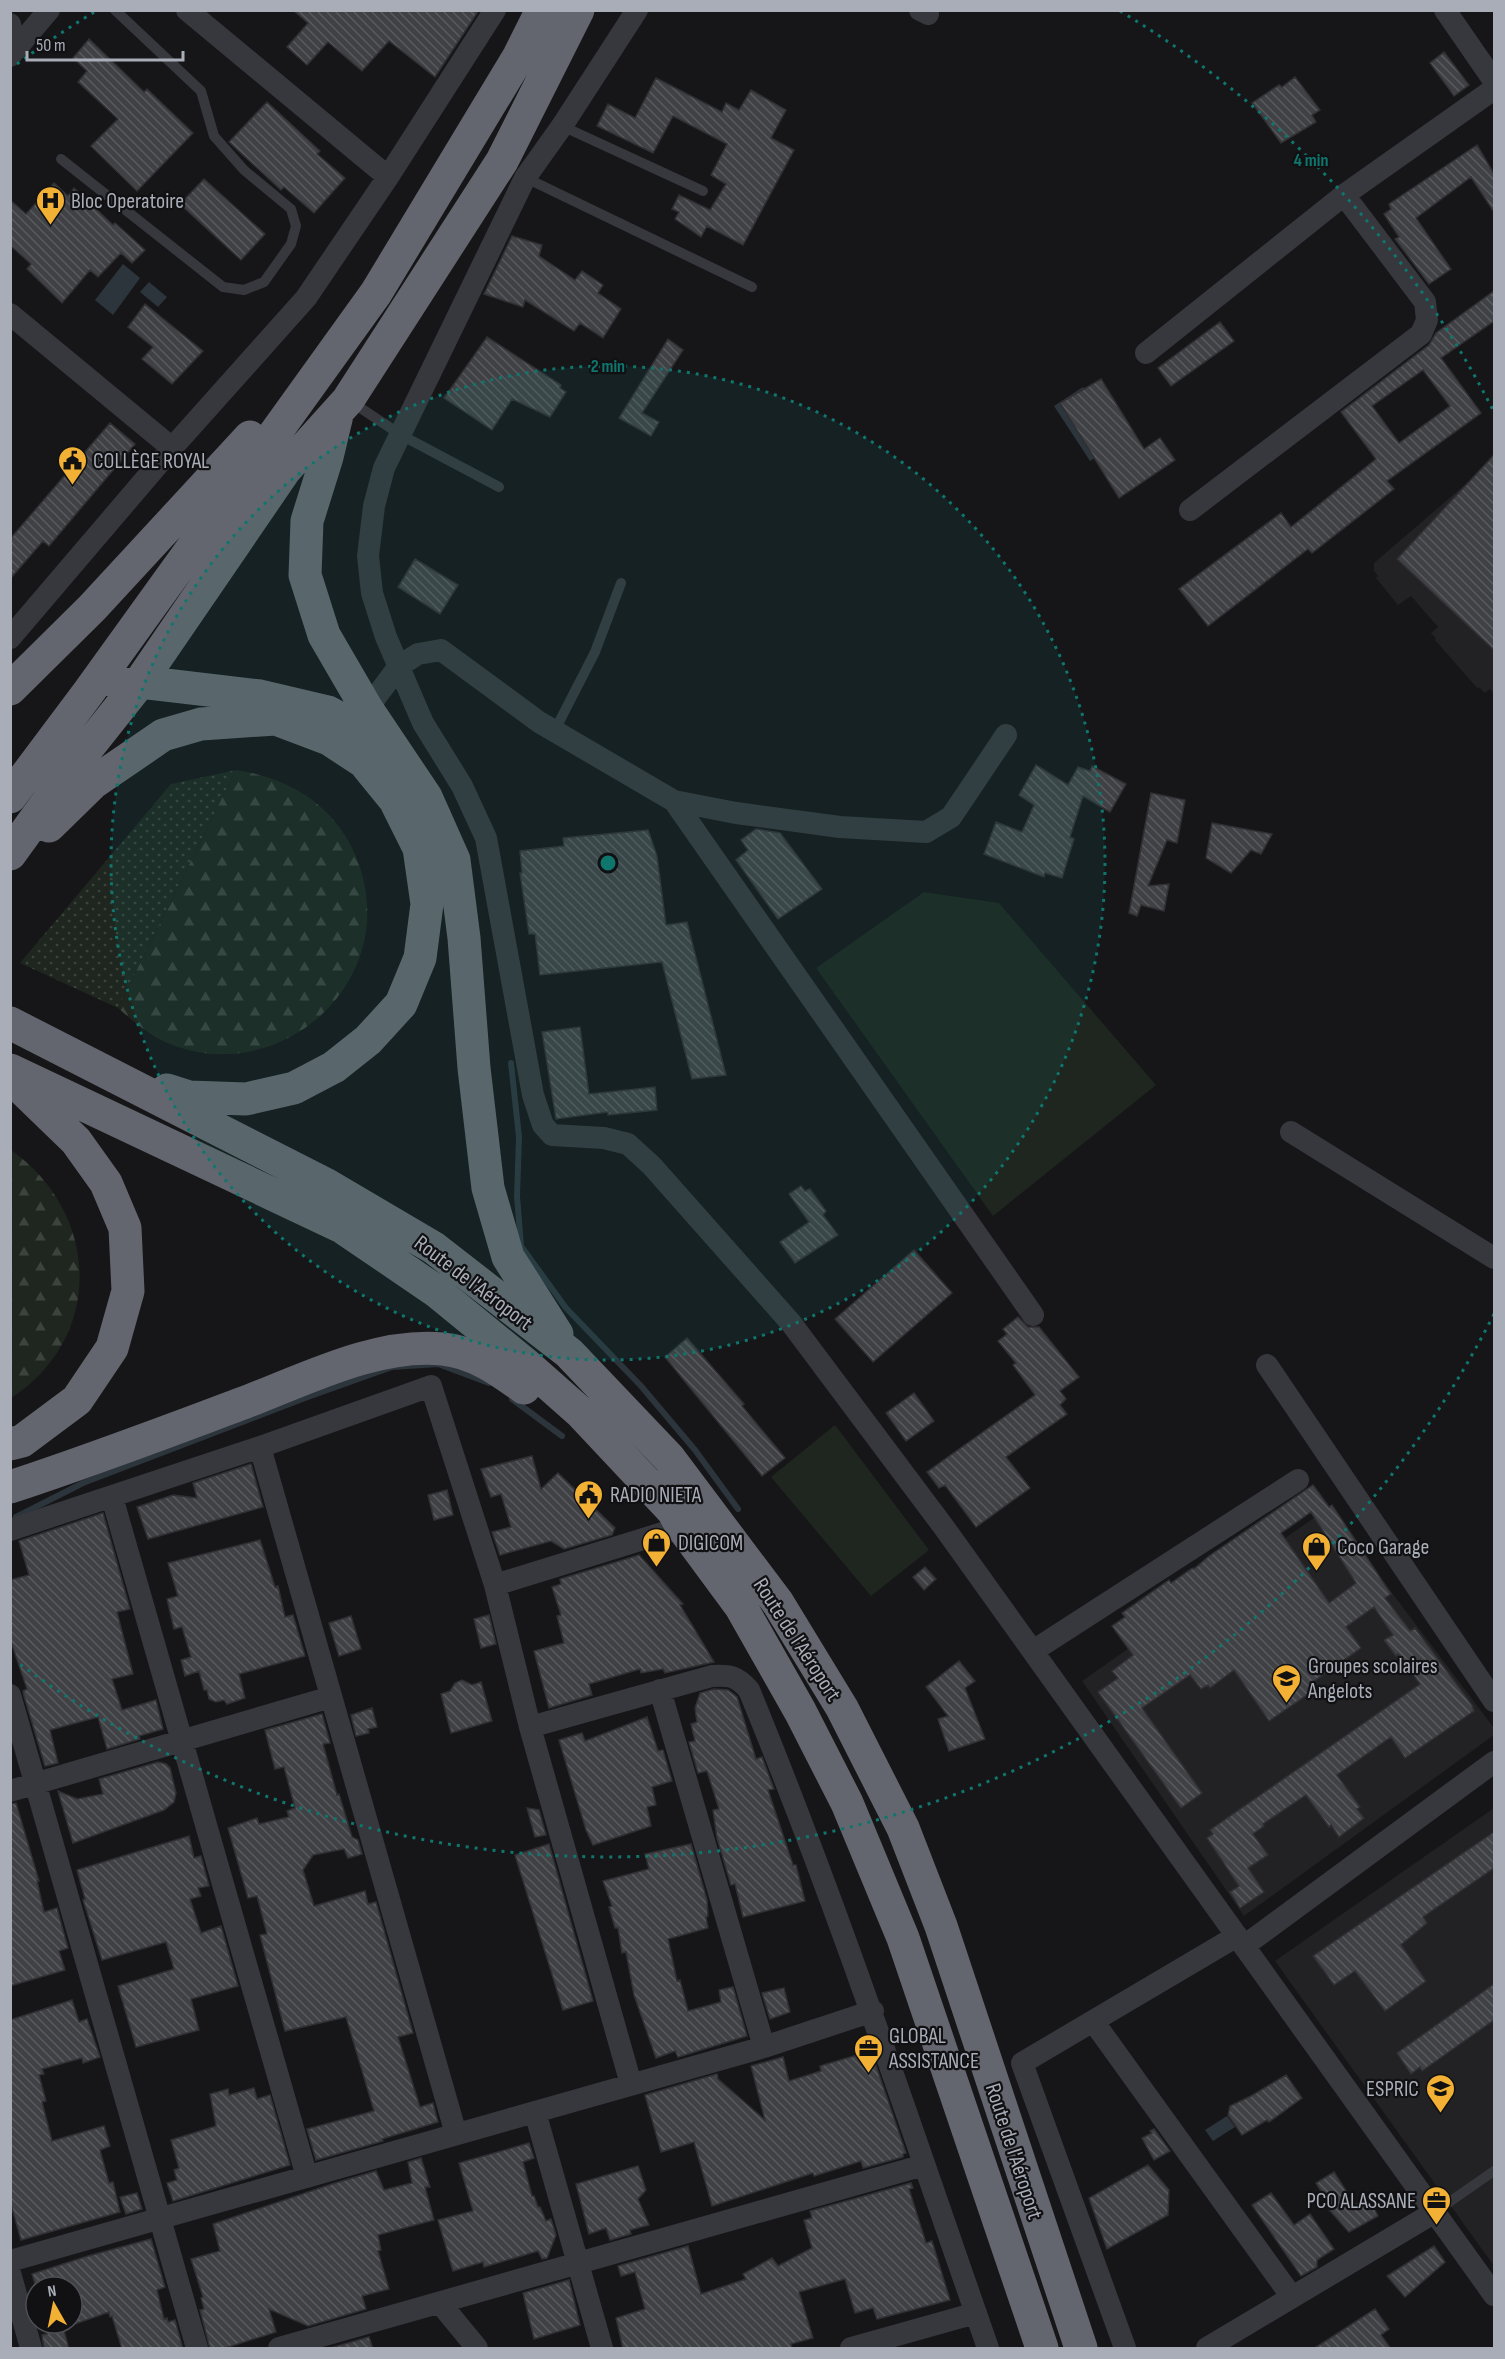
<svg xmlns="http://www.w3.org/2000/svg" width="1505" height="2359" font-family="'Sofia Sans Condensed',sans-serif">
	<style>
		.built { fill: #222225 }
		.grass { fill: url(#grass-dots) }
		.forest { fill: url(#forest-firs) }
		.park { fill: #1e261f }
		.water { fill: #2c353c }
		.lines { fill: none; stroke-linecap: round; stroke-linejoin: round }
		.stream { stroke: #2c353c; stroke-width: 6 }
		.building { fill: url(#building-back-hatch); stroke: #303034; stroke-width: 1.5; fill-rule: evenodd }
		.lane { stroke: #37383d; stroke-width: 10 }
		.street { stroke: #37383d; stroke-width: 22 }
		.highway { stroke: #63666e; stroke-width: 33 }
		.ring { fill: none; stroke: #0f766e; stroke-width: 3; stroke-dasharray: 3 6 }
		.labels { text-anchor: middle; stroke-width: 4.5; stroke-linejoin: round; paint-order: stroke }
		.poi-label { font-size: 22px; fill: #a8adb8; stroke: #111113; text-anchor: start }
		.street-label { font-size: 22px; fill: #a8adb8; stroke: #111113 }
		.centre { fill: #0f766e; stroke: #111113; stroke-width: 3 }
		.ring-label { font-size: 18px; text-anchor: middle; font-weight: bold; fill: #0f766e; stroke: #111113; stroke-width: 4.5; stroke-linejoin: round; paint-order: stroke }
	</style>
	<defs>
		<pattern id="grass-dots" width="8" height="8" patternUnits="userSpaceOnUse" patternTransform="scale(1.5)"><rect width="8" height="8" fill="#1e261f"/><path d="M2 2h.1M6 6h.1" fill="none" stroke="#3c433d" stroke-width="1.8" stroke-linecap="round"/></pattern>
		<pattern id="forest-firs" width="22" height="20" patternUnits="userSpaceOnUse" patternTransform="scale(1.5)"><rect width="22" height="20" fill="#1e261f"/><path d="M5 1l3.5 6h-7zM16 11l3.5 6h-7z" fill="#3c433d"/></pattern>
		<pattern id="building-back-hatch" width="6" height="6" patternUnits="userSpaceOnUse" patternTransform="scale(1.5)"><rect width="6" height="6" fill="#404145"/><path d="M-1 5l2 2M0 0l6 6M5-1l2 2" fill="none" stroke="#595a5e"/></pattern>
	</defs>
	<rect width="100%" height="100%" fill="#161618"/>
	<path class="built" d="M1482,470H1491L1494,474V694L1490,689L1485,693L1479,687L1478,689L1435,640L1436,638L1431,633L1438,627L1411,596L1398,605L1376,578L1378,576L1374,571V563Z
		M1328,1508L1494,1728V1735L1244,1916L1082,1681Z
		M1494,1808V2266L1275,1961Z"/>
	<path class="grass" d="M236,770L118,1008L20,963L171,784Z"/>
	<path class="forest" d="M236,770C283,777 323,798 348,840C362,865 369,893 367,923C359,1017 258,1080 170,1044C150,1036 134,1022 118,1008Z
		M11,1150C100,1213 105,1337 11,1398Z"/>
	<path class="park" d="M924,892L999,903L1156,1085L993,1216L816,968Z
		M835,1425L929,1550L871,1596L771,1477Z"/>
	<path class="water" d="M123,264L140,278L113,315L95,300Z
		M149,282L167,297L158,307L140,292Z
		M1083,387L1119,441L1090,461L1054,406Z
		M1227,2116L1235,2127L1213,2141L1205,2130Z"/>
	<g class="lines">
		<path class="stream" d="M511,1063L519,1137L517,1196L521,1246L566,1308L641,1386L695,1450L738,1509
			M512,1399L562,1436
			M16,1517L83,1483L305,1398L392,1367L438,1364L489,1383"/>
	</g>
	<path class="building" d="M293,10H479L435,77L389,41L362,71L328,42L307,65L287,47L308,23Z
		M89,39L144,92L147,89L193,133L137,191L91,146L118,119L78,82L87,71L73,58Z
		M1444,52L1469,85L1454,96L1430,63Z
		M1295,77L1320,110L1312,115L1316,122L1281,143L1252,103L1279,85L1282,87Z
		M656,78L722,112L726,103L739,110L751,90L786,110L771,138L794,150L743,245L707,226L701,237L675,219L679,212L672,209L679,195L710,210L726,184L711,175L727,144L673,116L653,153L597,126L608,104L635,118Z
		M267,102L320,151L317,154L345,178L314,213L284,187L281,190L229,142Z
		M1477,145L1494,174V212L1471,177L1416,218L1451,269L1429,284L1395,239L1399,237L1384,214L1391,209L1389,204Z
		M204,179L265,234L241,260L180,204Z
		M54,183L68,196L74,188L113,225L115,223L145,250L132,263L121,253L98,277L90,270L62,303L27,269L31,264L10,245V200L26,214Z
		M512,236L542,245L539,256L575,280L582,271L603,285L598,293L621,309L603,338L580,323L574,331L525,300L523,307L484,294Z
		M1494,291V321L1441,358L1481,413L1387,481L1394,489L1312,553L1308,549L1208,626L1179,589L1281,513L1291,527L1376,459L1341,412L1429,345L1436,333ZM1423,370L1450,406L1399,443L1372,406Z
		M145,304L203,351L172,384L142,359L153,347L128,327Z
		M1220,322L1234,341L1171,386L1158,368Z
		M487,337L561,385L560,388L566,392L550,417L512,399L492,430L444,398Z
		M668,339L683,350L642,413L659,422L651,436L619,418Z
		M1101,379L1144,449L1160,438L1175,460L1119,498L1060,403Z
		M110,423L135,444L49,546L43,541L10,579V539Z
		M1494,455V650L1397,559Z
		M415,559L458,585L440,614L398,587Z
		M1036,765L1068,785L1078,767L1090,771L1092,766L1126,784L1110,812L1083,796L1070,837L1074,839L1062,878L1045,873L1044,877L984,854L996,822L1022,832L1034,805L1019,795Z
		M1151,793L1185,800L1177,843L1167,840L1148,886L1169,884L1164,911L1141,905L1137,916L1129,913Z
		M1212,823L1272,834L1261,854L1251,850L1231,873L1206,858Z
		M756,829L780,833L822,889L778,919L736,860L748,850L741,840Z
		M648,830L657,856L666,925L687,922L726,1075L692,1079L662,962L540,975L535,934H529L520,873H522L520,851L564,846L563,838Z
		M580,1027L589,1094L655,1087L657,1110L608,1115V1112L556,1119L542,1032Z
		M801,1186L805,1191L810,1189L826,1211L823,1215L838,1235L795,1263L780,1242L809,1222L789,1194Z
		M914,1250L952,1293L873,1362L835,1319Z
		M1018,1317L1028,1327H1039L1079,1377L1060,1391L1066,1399L1060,1405L1067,1414L1006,1457L1030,1488L976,1527L945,1485L939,1488L927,1472L1035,1395L1013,1365L1016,1363L998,1341L1007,1334L1003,1329Z
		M687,1338L744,1404L742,1406L785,1458L762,1476L665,1357Z
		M914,1393L934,1421L906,1441L886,1413Z
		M532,1456L541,1489L558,1473L615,1528L612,1535L564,1549L551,1541L500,1555L492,1532L511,1527L501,1494L491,1497L481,1469Z
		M251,1464L263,1507L148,1539L137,1507L173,1495L197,1498L193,1483Z
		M1313,1485L1329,1507L1332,1505L1391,1594L1385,1598L1410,1631L1415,1628L1472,1705L1474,1711L1405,1758L1391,1737L1337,1775L1360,1807L1357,1809L1364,1818L1339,1837L1331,1825L1329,1827L1306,1795L1263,1824L1264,1826L1253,1834L1268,1855L1248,1868L1264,1892L1240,1908L1230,1892L1239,1886L1207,1838L1213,1834L1210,1830L1420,1684L1398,1654L1396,1656L1384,1640L1393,1635L1374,1607L1346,1627L1361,1648L1313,1682L1317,1688L1269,1721L1234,1670L1210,1688L1208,1685L1201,1689L1190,1675L1142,1708L1202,1793L1181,1808L1098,1692L1118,1678L1112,1671L1133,1655L1112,1626L1125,1617L1122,1613L1169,1580L1171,1583L1191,1569L1195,1568L1209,1556ZM1311,1512L1356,1583L1329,1603L1281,1533Z
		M447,1490L453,1515L434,1520L428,1495Z
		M103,1513L130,1609L117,1612L133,1674L112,1679L122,1710L156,1700L163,1729L139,1736L140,1739L107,1749L98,1717L50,1730L58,1763L45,1766L24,1696L23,1691L27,1689L10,1639V1580L29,1575L19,1541Z
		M260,1540L275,1587L278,1586L285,1617L293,1615L305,1656L239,1674L245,1698L227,1704L224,1700L216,1702L209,1699L207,1690H204L199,1671L185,1676L181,1660L191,1657L182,1627L174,1629L167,1599L178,1596L168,1563Z
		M639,1555L683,1604L680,1605L714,1662L665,1673L663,1669L641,1673L640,1669L589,1684L592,1695L549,1708L534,1651L564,1643L557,1616L561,1615L552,1587L561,1584L560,1579Z
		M925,1567L936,1579L924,1590L913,1577Z
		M489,1615L496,1644L481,1648L474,1619Z
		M351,1616L361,1649L339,1656L329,1623Z
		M959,1661L975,1681L965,1688L985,1739L949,1751L938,1719L948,1716L926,1687Z
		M462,1680L472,1685L481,1682L492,1721L451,1733L441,1694L450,1691L455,1683Z
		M714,1689L728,1690L737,1697L756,1759L762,1757L774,1789L768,1790L793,1865H796L805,1901L743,1917L735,1884L731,1885L717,1838L713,1810L719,1809L707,1771L698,1773L689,1742L695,1741L691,1724L697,1722L695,1708L700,1693Z
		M372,1708L377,1727L368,1729L369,1733L356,1736L351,1715Z
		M322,1714L330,1743L323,1744L337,1795L339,1794L352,1837L358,1840L362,1854L348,1858L344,1849L313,1855L303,1870L314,1906L365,1891L368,1904L376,1902L413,2033L398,2037L420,2107L433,2103L438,2122L382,2139L383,2141L316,2160L307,2129L374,2111L346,2017L285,2031L260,1935L267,1934L257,1896L248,1898L228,1828L257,1818L259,1824L289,1817L287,1811L295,1808L284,1767L275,1769L265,1730Z
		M647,1717L658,1751L663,1750L672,1781L652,1787L656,1805L647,1807L651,1826L593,1845L586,1830L559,1740L582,1733L585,1741Z
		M158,1762L166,1764L170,1768L176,1793L174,1802L164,1810L73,1843L58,1791L77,1799L103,1794L99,1779Z
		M16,1803L39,1881H37L44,1912L57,1908L68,1948L59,1951L65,1970L10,1986V1804Z
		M527,1808L539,1810L546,1835L535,1837Z
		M1494,1832V1868L1423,1917L1427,1923L1401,1945L1426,1981L1385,2011L1355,1971L1334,1985L1313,1956Z
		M189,1836L194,1858L201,1856L209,1886L198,1888L201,1896L190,1899L201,1933L221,1926L238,1986L191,1999L199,2030L136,2047L118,1986L174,1969L166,1942L102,1960L83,1900L85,1899L77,1870Z
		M549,1844L593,2001L563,2010L515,1855Z
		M691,1844L707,1900L708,1916L706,1917L708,1928L668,1939L677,1981L680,1980L688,2011L721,2002L719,1990L733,1987L747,2036L678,2057L675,2051L656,2058L634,1995L626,1952L622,1953L618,1928H615L609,1907L612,1906L603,1881L649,1869L645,1854Z
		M1494,1984V2020L1422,2071L1420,2067L1411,2074L1397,2053Z
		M784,1988L790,2012L770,2019L762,1993Z
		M72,2000L79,2022L87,2019L100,2057L83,2063L82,2058L42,2069L44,2074L39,2075L46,2101L42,2102L52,2141L104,2126L110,2146L100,2150L109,2183L113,2182L120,2212L21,2240L10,2201V2020Z
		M871,2051L906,2153L903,2154V2157L863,2168L861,2161L814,2176L813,2173L712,2206L694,2142L661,2152L645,2095L717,2074L718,2079L765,2120L751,2066L783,2057L789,2081L821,2071L820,2066Z
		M1286,2075L1302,2098L1269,2122L1267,2120L1242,2135L1228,2115L1230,2106L1251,2096Z
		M254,2088L257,2099L270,2095L290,2165L173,2201L167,2183L177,2180L174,2170L179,2168L171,2140L216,2126L210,2094L228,2089L229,2095Z
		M1154,2129L1170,2151L1154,2160L1142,2138L1152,2133L1150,2131Z
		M529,2143L534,2158L523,2162L532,2196H534L538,2207H540L546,2221L551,2219L556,2235L547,2258L542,2259L538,2251L484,2267L483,2262L453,2271L438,2220L473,2211L459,2163Z
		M421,2158L430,2187H425L434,2220L378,2235L381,2250L378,2251L389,2289L362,2296L366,2309L308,2326L269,2309L276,2332L222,2349H210L200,2310L204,2309L201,2298L203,2297L191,2259L220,2251L213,2224L332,2184L376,2171L384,2190L412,2183L408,2162Z
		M1148,2165L1169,2190L1168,2215L1107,2249L1089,2198Z
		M638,2166L646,2190L638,2199L649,2225L630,2230L631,2234L610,2240L606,2228L589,2234L576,2184Z
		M1334,2172L1355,2205L1368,2197L1378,2216L1349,2232L1324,2204L1327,2201L1316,2183Z
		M911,2183L913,2188L909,2189L926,2243L932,2241L950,2300L877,2319L873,2308L855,2313L845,2279L799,2292L813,2338L791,2344L792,2349H623L616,2318L645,2309L635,2272L621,2276L618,2266L688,2246L701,2294L746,2279L743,2274L772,2258L778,2266L812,2248L804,2220L812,2218L810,2211Z
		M137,2193L142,2209L126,2214L120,2197Z
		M1271,2193L1294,2225L1310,2214L1334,2249L1317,2260V2267L1301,2276L1252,2205Z
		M151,2239L165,2287L157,2290L164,2319L167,2318L168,2322L175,2320L183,2349H122L112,2316L110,2317L109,2312L72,2325V2287H36L32,2274L88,2256Z
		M1434,2246L1445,2262L1405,2297L1387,2276Z
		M569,2280L580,2325L534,2339L523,2293Z
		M1375,2309L1389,2329L1381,2335L1391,2349H1313Z
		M44,2323H62L69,2349H44L42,2335L47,2334Z
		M369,2337L373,2349H327Z"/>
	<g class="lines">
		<path class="lane" d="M562,126L703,191
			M61,159L223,287L244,290L264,282L291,244L296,226L291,209L244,170L214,136L201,91L115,10
			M524,177L752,287
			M350,401L401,435L499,487
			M555,730L595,652L621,583
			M1435,2212L1494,2171"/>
		<path class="street" d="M187,10L388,177
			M637,10L562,126L525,178L384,468L374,506L368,556L372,593L386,637L423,723L462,786L486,838L533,1095L543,1125L552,1135L604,1138L628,1144L652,1166L791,1323L943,1526L1494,2295
			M920,10L928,14
			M1445,10L1494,81
			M10,24L15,50
			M10,56L49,10
			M10,314L172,448
			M1146,353L1344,195L1494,89
			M1190,510L1421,334L1427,320L1425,302L1344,195
			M10,638L172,448L306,298L388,177L495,10
			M367,709L399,666L418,654L441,650L539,722L674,801L736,813L840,827L926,832L951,817L1006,735
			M674,801L1033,1315
			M1291,1132L1494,1258
			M1267,1365L1494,1701
			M260,1447L456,2134
			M112,1497L307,2177
			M10,1530L260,1447L431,1386L495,1585L530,1727L631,2084
			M495,1585L682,1527
			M1033,1651L1298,1480
			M660,1690L764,2047
			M10,1695L197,2348
			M530,1727L712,1676C730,1675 737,1676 749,1690C838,1906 911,2128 988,2348
			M10,1791L331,1697
			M1244,1946L1494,1762
			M1093,2021L1292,2297
			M535,2112L602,2348
			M10,2261L764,2047L873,2011
			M10,2273L31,2348
			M440,2303L477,2348
			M279,2348L924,2165
			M851,2348L976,2313
			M1125,2348L1022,2063L1237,1936
			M1207,2348L1435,2212"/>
		<path class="highway" d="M337,415L327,457L307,521L305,575L324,635L367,709L426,797L454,860L464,938L474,1068L488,1188L508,1257L557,1334
			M120,686L140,682L260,696L328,712L388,744
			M10,689L92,608L250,437
			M10,797L88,693L376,293L519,56L542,10
			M49,826L93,783L163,735L201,724L276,719L329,739L364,762L395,800L419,848L427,904L420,958L401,1004L368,1040L334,1067L294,1088L246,1099L189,1097L167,1090
			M10,854L78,760L140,682L285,470L348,400L502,161L578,10
			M10,1023L327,1185L434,1248L569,1353L669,1458L778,1603L842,1708L903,1828L941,1926L1081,2348
			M10,1070L342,1227L436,1291L529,1367L581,1413L673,1511L682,1527L741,1607L800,1711L847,1803L903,1938L1042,2348
			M10,1444L22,1441L77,1400L112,1348L128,1291L125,1228L106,1183L76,1141L14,1081
			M10,1487C90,1461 168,1431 246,1402C306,1379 378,1342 443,1349C474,1352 499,1370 524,1388"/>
	</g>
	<circle cx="608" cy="863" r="497" fill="#0f766e" fill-opacity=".12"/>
	<g class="ring">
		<circle cx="608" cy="863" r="497"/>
		<path d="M1494 1314A994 994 0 0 1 17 1662M17 64A994 994 0 0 1 96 11M1120 11A994 994 0 0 1 1494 412"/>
	</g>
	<defs>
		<symbol id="hospital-pin" viewBox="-11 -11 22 30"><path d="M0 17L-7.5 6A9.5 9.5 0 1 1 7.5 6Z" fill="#f2b134" stroke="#111113"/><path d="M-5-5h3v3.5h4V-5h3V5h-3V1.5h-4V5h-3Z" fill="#111"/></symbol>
		<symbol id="civic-pin" viewBox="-11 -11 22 30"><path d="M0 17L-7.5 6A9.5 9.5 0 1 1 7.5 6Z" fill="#f2b134" stroke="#111113"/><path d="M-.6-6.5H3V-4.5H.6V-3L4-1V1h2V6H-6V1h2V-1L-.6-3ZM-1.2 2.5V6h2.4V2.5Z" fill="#111"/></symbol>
		<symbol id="shop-pin" viewBox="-11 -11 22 30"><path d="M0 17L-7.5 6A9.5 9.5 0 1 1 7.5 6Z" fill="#f2b134" stroke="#111113"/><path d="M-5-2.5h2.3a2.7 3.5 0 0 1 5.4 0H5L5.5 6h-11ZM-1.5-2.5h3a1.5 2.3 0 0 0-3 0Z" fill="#111"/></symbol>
		<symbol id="school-pin" viewBox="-11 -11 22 30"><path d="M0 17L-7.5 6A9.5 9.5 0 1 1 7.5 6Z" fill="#f2b134" stroke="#111113"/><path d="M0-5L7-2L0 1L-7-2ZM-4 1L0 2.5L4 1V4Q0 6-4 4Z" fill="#111"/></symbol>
		<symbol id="office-pin" viewBox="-11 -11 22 30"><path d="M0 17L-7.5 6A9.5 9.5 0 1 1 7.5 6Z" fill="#f2b134" stroke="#111113"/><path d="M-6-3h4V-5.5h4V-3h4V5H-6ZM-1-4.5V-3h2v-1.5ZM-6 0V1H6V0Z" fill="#111"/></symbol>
	</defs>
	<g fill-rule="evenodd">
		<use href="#hospital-pin" x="34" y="184" width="33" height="45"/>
		<use href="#civic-pin" x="56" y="444" width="33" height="45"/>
		<use href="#civic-pin" x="572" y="1478" width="33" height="45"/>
		<use href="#shop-pin" x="640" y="1526" width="33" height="45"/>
		<use href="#shop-pin" x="1300" y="1530" width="33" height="45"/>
		<use href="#school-pin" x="1270" y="1662" width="33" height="45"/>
		<use href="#office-pin" x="852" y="2032" width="33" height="45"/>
		<use href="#school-pin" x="1424" y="2072" width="33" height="45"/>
		<use href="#office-pin" x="1420" y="2184" width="33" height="45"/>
	</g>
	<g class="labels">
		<g class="poi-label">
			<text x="71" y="208">Bloc Operatoire</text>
			<text x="93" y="468">COLLÈGE ROYAL</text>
			<text x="610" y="1502">RADIO NIETA</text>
			<text x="678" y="1550">DIGICOM</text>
			<text x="1337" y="1554">Coco Garage</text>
			<text x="1308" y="1673">Groupes scolaires<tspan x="1308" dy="25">Angelots</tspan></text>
			<text x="889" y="2043">GLOBAL<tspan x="889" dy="25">ASSISTANCE</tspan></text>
			<text x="1419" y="2096" text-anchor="end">ESPRIC</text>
			<text x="1416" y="2208" text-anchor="end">PCO ALASSANE</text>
		</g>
		<g class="street-label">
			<text transform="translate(474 1282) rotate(37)" y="8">Route de l'Aéroport</text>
			<text transform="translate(798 1639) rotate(57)" y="8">Route de l'Aéroport</text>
			<text transform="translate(1015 2151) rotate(72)" y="8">Route de l'Aéroport</text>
		</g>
	</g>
	<circle cx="608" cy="863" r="9" class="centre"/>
	<g class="ring-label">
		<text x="1311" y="166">4 min</text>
		<text x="608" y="372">2 min</text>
	</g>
	<rect width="1505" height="2359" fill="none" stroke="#a8adb8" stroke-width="24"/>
	<g transform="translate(54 2305) rotate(351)"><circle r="28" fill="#111113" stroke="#4d4f55" stroke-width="1.5"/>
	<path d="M0-4.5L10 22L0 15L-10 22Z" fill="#f2b134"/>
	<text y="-9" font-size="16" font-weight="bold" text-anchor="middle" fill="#a8adb8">N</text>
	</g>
	<path d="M27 51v9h156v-9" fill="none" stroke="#a8adb8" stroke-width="3"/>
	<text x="36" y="51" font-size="18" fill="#a8adb8" stroke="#111113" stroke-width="4.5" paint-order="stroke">50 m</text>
</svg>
